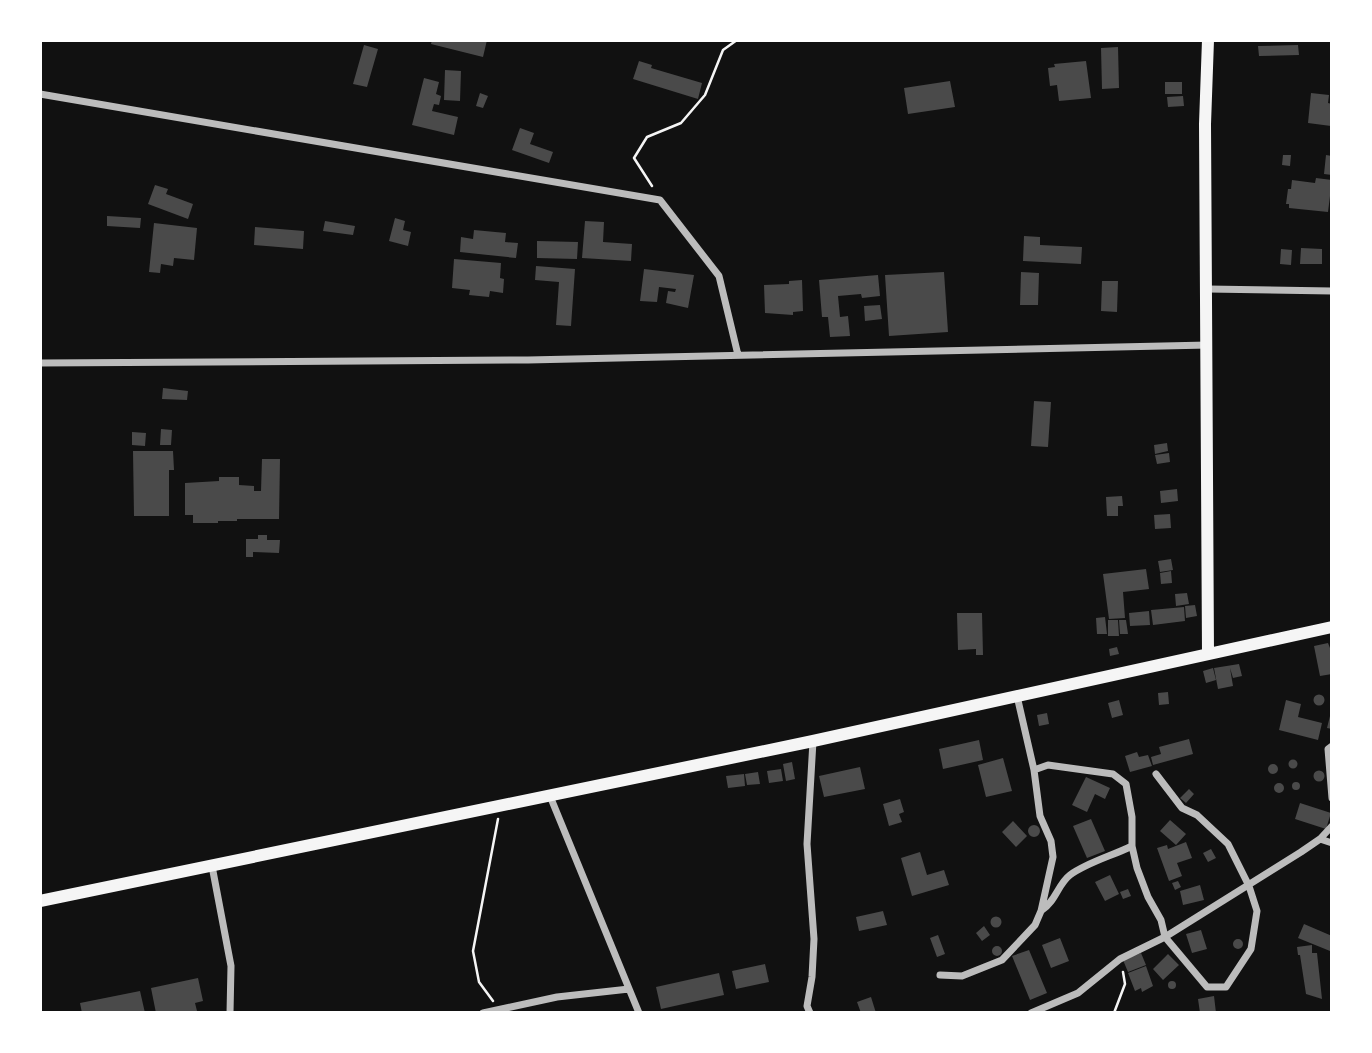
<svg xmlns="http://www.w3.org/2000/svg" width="1372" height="1053" font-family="Rubik,sans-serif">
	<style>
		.building { fill: #4a4a4a }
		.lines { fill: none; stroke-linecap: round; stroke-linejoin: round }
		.path { stroke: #f5f5f5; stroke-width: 2.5 }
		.minor { stroke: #bcbcbc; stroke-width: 7 }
		.secondary { stroke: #f5f5f5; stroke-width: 12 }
	</style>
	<rect width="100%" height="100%" fill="#111"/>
	<path class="building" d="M432,40H487L483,57L431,44Z
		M364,45L378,49L367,87L353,84Z
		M1298,45L1299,55L1259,56L1258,46Z
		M1118,47L1119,88L1102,89L1101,48Z
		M639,61L652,65L651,68L702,83L698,99L633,79Z
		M1086,61L1091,98L1059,101L1057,85L1050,86L1048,68L1055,67L1054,64Z
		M445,70L461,71L460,101L444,100Z
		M424,78L439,82L436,94L441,96L439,105L434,104L432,111L458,117L454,135L412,125Z
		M950,81L955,107L908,114L904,88Z
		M1165,82H1182V94H1165Z
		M480,93L488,96L483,108L476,106Z
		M1311,93L1329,95L1328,103L1332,104L1331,126L1308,123Z
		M1183,96L1184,106L1168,107L1167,97Z
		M520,128L534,133L530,144L553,152L549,163L512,150Z
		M1283,155H1291L1290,166L1282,165Z
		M1326,155L1332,156V175L1324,174Z
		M1316,178L1332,180L1328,212L1289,208V204H1286L1288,189H1291L1292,180L1315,183Z
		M155,185L168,189L166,194L193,204L188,219L148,204Z
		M107,216L141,218L140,228L107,226Z
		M395,218L405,221L403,230L411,232L408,246L389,241Z
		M325,221L355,226L353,235L323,231Z
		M585,221L604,222L603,242L632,244L631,261L582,258Z
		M154,223L197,228L194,260L174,258L173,266L161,264L160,273L149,272Z
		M255,227L304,231L303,249L254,245Z
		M474,230L506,233L505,242L518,243L516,258L460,252L461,237L473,239Z
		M1024,236L1040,237V245L1082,247L1081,264L1023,261Z
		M537,241L578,242L577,259L537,258Z
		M1301,248L1322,249V264H1300Z
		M1281,249L1292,250L1291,265L1280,264Z
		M454,259L501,263L500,278L504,279L503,293L490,291L489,297L469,295L470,290L452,288Z
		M536,266L575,269L571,326L556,325L559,282L535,280Z
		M644,269L694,275L688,308L666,303L668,291L675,292L676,289L659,287L657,302L640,301Z
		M944,272L948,332L889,336L885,275Z
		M1021,272L1039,273L1038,305H1020Z
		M878,275L880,296L862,298L861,294L838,296L840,317L848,316L850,336L830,337L828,317H822L819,280Z
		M802,280L803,311L793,312V315L765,313L764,285L789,284V281Z
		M1102,281H1118L1117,312L1101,311Z
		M880,305L882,319L865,321L864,306Z
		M163,388L188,391L187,400L162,399Z
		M1034,401L1051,402L1048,447L1031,446Z
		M161,429L172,430L171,445H160Z
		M132,432L146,433L145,446L132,445Z
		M1167,443L1168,451L1155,454L1154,445Z
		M133,451H173L174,470H169V516H134Z
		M1169,453L1170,462L1157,464L1155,455Z
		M262,459H280L279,519H237V521H218V523H193V515H185V483L219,481V477H239V485L254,486V491H261Z
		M1177,489L1178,501L1161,503L1160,491Z
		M1122,496L1123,506H1118V516H1107L1106,497Z
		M1170,514L1171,528L1155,529L1154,515Z
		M258,535H267V540H280L279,553L253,552V557H246V539H258Z
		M1171,559L1173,570L1160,572L1158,561Z
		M1146,569L1149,589L1123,592L1125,618L1109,619L1103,574Z
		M1171,571L1172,583L1161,584L1160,573Z
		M1187,593L1189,604L1176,606L1175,594Z
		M1195,605L1197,616L1186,618L1185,606Z
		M1184,607L1185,621L1153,625L1151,610Z
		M1149,611L1150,625L1130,626L1129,613Z
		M957,613H982L983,655H976V649L958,650Z
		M1105,617L1107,634H1097L1096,618Z
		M1108,620H1118L1119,636H1108Z
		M1119,620H1126L1128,634H1120Z
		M1328,643L1332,653V674L1320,676L1314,646Z
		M1117,647L1119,654L1110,656L1109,649Z
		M1239,664L1242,676L1233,678L1230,668L1233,686L1218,689L1214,668Z
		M1213,668L1216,680L1206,683L1203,671Z
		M1168,692L1169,704L1159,705L1158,693Z
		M1313.5 700a5.5 5.5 0 1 1 11 0a5.5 5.5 0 1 1-11 0Z
		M1119,700L1123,715L1112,718L1108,703Z
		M1286,700L1301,704L1298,717L1322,723L1318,740L1279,730Z
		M1331,712L1332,713V729L1327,728Z
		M1047,713L1049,724L1039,726L1037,715Z
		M1189,739L1193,754L1153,765L1151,757L1161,754L1159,747Z
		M979,740L983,760L943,769L939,749Z
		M1137,752L1139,757L1148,755L1152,766L1130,772L1125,756Z
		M1003,758L1012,791L986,797L978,765Z
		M1288.5 764a4.5 4.5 0 1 1 9 0a4.5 4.5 0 1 1-9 0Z
		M792,762L795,779L786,781L783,764Z
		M1268 769a5 5 0 1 1 10 0a5 5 0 1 1-10 0Z
		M860,767L865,789L824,797L819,776Z
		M781,769L783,781L769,783L767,771Z
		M1313.5 776a5.5 5.5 0 1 1 11 0a5.5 5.5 0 1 1-11 0Z
		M758,772L760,784L747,785L745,774Z
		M744,774L745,786L728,788L726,776Z
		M1086,777L1110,788L1105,799L1095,794L1087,812L1072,805Z
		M1292 786a4 4 0 1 1 8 0a4 4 0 1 1-8 0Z
		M1274 788a5 5 0 1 1 10 0a5 5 0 1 1-10 0Z
		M1189,789L1194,794L1186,803L1180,798Z
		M900,799L904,812L899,814L902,822L889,826L883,804Z
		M1300,803L1331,813L1326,829L1295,819Z
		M1091,819L1105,851L1087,858L1073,826Z
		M1170,820L1186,834L1176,845L1160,831Z
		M1013,821L1027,836L1016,847L1002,832Z
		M1028 831a6 6 0 1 1 12 0a6 6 0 1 1-12 0Z
		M1186,842L1192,858L1177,863L1182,876L1169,881L1157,848L1167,845L1168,849Z
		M1211,849L1216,858L1208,862L1203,853Z
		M920,852L927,875L944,870L949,885L912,896L901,858Z
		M1110,875L1119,894L1105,901L1095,882Z
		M1178,881L1181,887L1175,890L1172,883Z
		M1200,885L1204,900L1183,905L1180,891Z
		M1128,889L1131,896L1123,899L1120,892Z
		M883,911L887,925L859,931L856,917Z
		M990.5 922a5.5 5.5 0 1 1 11 0a5.5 5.5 0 1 1-11 0Z
		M1304,924L1332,936L1330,951L1298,938Z
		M984,926L990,935L982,941L976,933Z
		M1201,930L1207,949L1192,953L1186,934Z
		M938,935L945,954L937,957L930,938Z
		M1060,938L1069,961L1051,968L1042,945Z
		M1233 944a5 5 0 1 1 10 0a5 5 0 1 1-10 0Z
		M1312,945V953H1317L1322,999L1306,994L1300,955H1298L1297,947Z
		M992 951a5 5 0 1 1 10 0a5 5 0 1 1-10 0Z
		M1029,950L1047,993L1030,1000L1012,956Z
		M1141,953L1146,965L1128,972L1123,960Z
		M1168,954L1179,965L1163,980L1153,969Z
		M765,964L769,982L736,989L732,971Z
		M1146,966L1153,986L1142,992L1141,988L1135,991L1128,973Z
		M719,973L724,995L661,1009L656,987Z
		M198,978L203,1001L195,1003L197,1011L156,1013L151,988Z
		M1168 985a4 4 0 1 1 8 0a4 4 0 1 1-8 0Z
		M140,991L145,1013H82L80,1003Z
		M1214,996L1216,1013H1200L1198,999Z
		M871,997L876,1013H861L857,1002Z"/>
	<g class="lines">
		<path class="path" d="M652,186L634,158L647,137L681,123L705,95L723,50L737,40
			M493,1001L479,982L473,951L498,819
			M1114,1013L1125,984L1123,972"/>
		<path class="minor" d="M40,94L660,200L719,276L738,355
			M1208,289L1332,291
			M40,363L528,360L1208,345
			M1017,696L1034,770L1048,765L1113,774L1126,784L1132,817V846L1137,868L1148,897L1161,920L1165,937L1207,987H1226L1251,949L1257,911L1249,886L1228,844L1197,815L1182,808L1156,774
			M1332,746L1328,749L1332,798
			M550,796L639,1013
			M1320,839L1332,843
			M212,866L231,966L230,1013
			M1042,910C1056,901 1058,884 1070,875C1088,862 1112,856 1132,846
			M940,975L962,976L1002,960L1035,925L1041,911L1053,857L1051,841L1040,816L1034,770
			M483,1013L557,997L629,989
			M810,1013L807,1006L812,977L814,939L807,844L813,741
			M1031,1013L1078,993L1120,959L1165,937L1301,852L1320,839L1332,826"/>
		<path class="secondary" d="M1208,40L1205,124L1208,653
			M40,901L813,741L1332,627"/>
	</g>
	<rect width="1372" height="1053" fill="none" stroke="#ffffff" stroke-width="84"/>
</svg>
